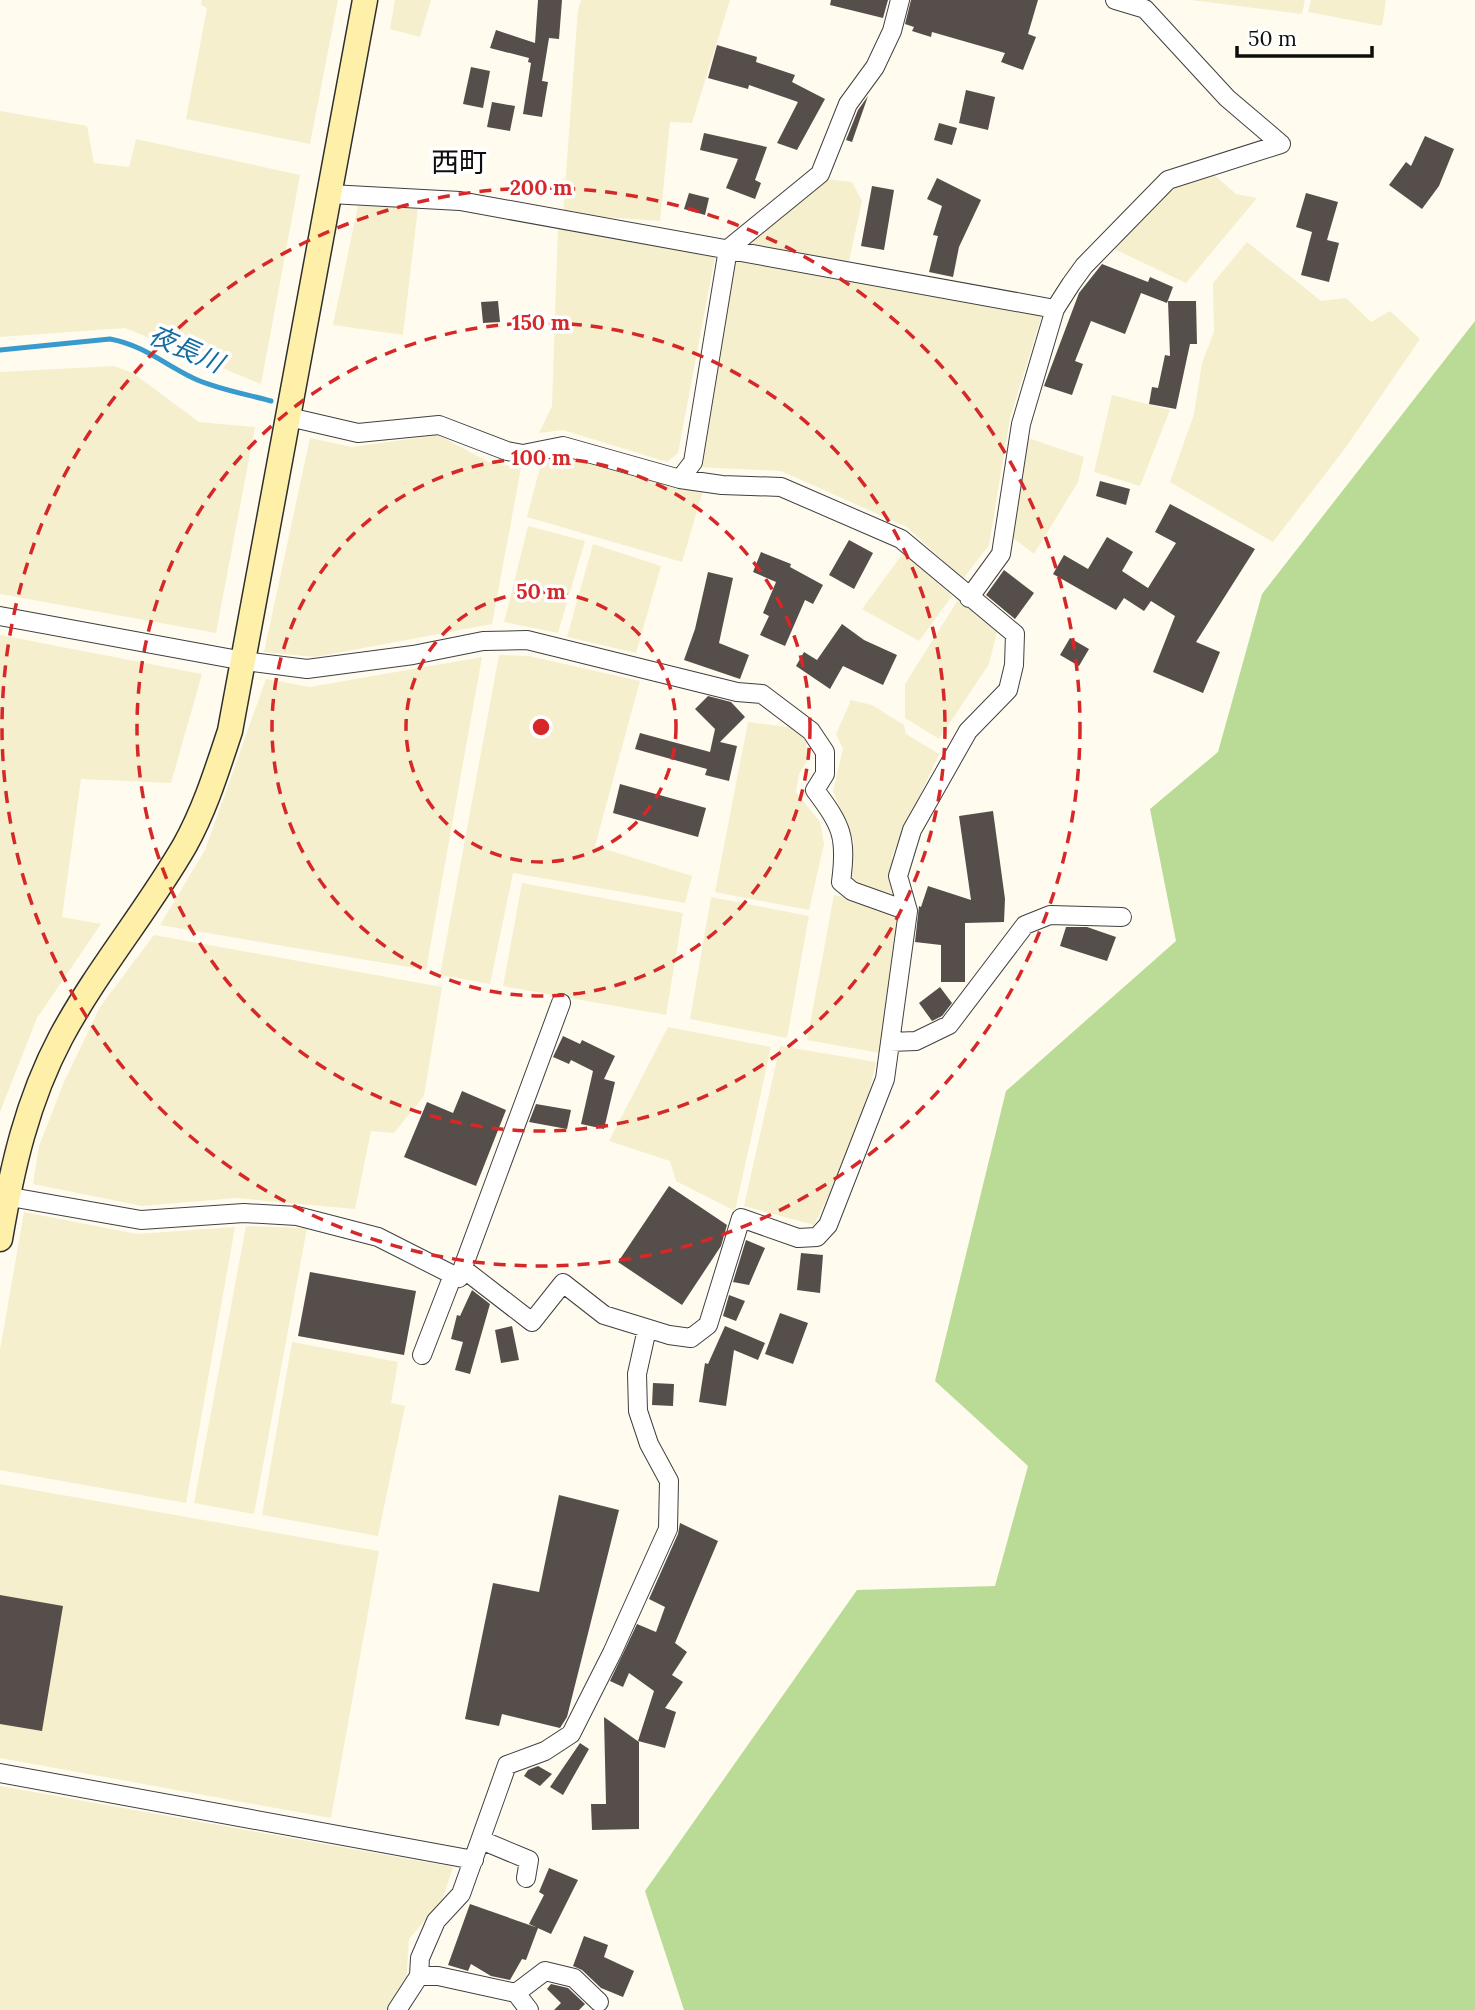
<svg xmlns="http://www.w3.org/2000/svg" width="1475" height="2010" font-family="Lora,'Noto Sans JP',serif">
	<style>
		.farmland { fill: #f5efce }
		.forest { fill: #b9db96 }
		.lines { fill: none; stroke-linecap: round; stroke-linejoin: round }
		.stream { stroke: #389bce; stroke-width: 5 }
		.building { fill: #564e4a }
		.street-casing { stroke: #404040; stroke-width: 20 }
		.secondary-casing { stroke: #2f2f2f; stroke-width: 27 }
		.street { stroke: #fff; stroke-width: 18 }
		.secondary { stroke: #fff0a9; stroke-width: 24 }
		.ring { fill: none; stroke: #d62828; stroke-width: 3.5; stroke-dasharray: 12 9 }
		.labels { text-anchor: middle; stroke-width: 7; stroke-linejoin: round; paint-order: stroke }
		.water-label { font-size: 26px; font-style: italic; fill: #156ca0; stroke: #fff }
		.quarter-label { font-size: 28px; fill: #0d0d0d; stroke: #fff }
		.centre { fill: #d62828; stroke: #fff; stroke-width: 3.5 }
		.ring-label { font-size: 21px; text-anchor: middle; font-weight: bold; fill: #d62828; stroke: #fff; stroke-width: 7; stroke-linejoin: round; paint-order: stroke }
	</style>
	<rect width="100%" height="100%" fill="#fffbee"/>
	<path class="farmland" d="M202,0H338L310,144L186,119L207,8L201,5Z
		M395,0H431L420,37L390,29Z
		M581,0H730L692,123L670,122L660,221L563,214L578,10Z
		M1191,0H1305L1302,14Z
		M1311,0H1386L1382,26L1308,12Z
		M0,111L87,126L94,163L129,167L136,139L300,175L261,384L125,328L0,337Z
		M1213,174L1236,194L1257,198L1186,283L1112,248L1174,186Z
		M824,179L852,182L862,201L849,261L742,243Z
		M358,206L418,207L403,335L333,325Z
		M558,228L715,257L678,453L667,462L563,430L539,433L552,406Z
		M1247,242L1321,301L1346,298L1371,322L1390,311L1420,339L1346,447L1273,542L1170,482L1194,414L1202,363L1214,332L1213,283Z
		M734,258L1042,315L1010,418L989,545L963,579L907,527L781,471L697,467Z
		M114,366L133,373L199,422L255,427L216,633L0,594V372Z
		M1112,395L1170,410L1140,486L1094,472Z
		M438,435L489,462L521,468L492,624L315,657L264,652L310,438L352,447Z
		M1025,437L1084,457L1078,482L1034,554L1012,537Z
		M568,453L703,491L682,562L527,517L542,460Z
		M528,526L585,541L558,633L504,622Z
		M593,544L661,566L636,653L567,637Z
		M904,552L952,596L919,641L862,609Z
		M958,600L997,632L989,664L939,739L905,718V684Z
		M0,635L202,674L171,783L81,779L62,917L101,924L37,1018L0,1112Z
		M499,655L529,656L640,681L595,846L692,876L685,903L513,873L490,984L440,975Z
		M482,657L426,970L160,925L205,850L266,679L310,687Z
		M851,700L872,705L904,725L906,734L939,754L892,856L894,897L847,878L854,842L833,791L843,749L836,734Z
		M748,722L801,729L806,740L808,760L799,774L796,792L820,822L824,844L809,910L715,892Z
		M522,883L683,913L666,1015L503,986Z
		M834,895L907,909L880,1053L807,1040Z
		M711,897L809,916L787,1038L690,1019Z
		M154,935L442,987L424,1096L394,1133L371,1131L355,1209L236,1198L142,1206L33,1184L39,1146L64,1082L100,1007Z
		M668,1027L771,1047L735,1211L676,1181L670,1161L609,1141Z
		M780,1046L876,1062L861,1129L814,1225L744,1206Z
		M24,1212L137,1234L235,1227L186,1503L0,1470V1350Z
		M246,1226L307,1228L254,1514L194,1503Z
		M292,1342L398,1362L391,1403L405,1406L378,1536L262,1515Z
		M0,1484L379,1551L331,1818L0,1758Z
		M0,1786L453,1867L442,1900L409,1939L406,1983L386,2010H0Z"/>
	<path class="forest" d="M1475,321V2010H684L645,1891L857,1590L995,1586L1028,1466L935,1381L1006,1091L1176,941L1150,809L1218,752L1262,594Z"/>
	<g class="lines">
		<path class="stream" d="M0,350L110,339C143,345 164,364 193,378C216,389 246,394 271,401"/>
	</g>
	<path class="building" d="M538,0H562L559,39L549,38L542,81L548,82L542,117L523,114L531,63L528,62L529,58L490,48L496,30L535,43Z
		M831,0H888L883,18L830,5Z
		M911,0H1038L1028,34L1036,37L1023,70L1001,62L1005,53L932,32L931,37L912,31L914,27L905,24Z
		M717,45L757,57L756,62L795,75L792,82L825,99L797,150L777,143L798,102L749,85L748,89L708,78Z
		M471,67L490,71L483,108L463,104Z
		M966,90L995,97L988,130L959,123Z
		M868,96L852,142L846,140L858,110Z
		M492,102L515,106L510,131L487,127Z
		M939,123L957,128L952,145L934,140Z
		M704,133L767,147L755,180L761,183L755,199L726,188L738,159L700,150Z
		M1425,136L1454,149L1439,186L1422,209L1389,185L1406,162L1411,166Z
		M937,178L981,200L959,247L953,277L929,272L938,236L933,235L942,206L927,199Z
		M872,186L894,190L884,250L861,246Z
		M689,193L709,198L705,215L684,209Z
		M1306,193L1338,202L1327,240L1339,243L1329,282L1301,275L1312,232L1296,227Z
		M1102,264L1148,282L1150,277L1173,287L1167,303L1141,293L1125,334L1091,321L1075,361L1083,364L1072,395L1044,386L1079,293Z
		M498,301L500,322L483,323L481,302Z
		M1168,301H1196L1197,344H1190L1176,409L1149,404L1152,387L1158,388L1165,355L1170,356Z
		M1100,481L1130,489L1126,505L1096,496Z
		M1170,504L1255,549L1196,642L1220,652L1203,693L1153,672L1175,616L1151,601L1144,611L1124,598L1116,610L1053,574L1064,555L1088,569L1107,537L1133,552L1122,571L1148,588L1176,543L1155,532Z
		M849,540L873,553L854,589L829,575Z
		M761,552L791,564L790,567L823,585L813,604L805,600L785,646L760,635L769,616L763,613L776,582L753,572Z
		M1004,570L1034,593L1015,619L986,595Z
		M708,572L733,578L719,643L749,655L740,679L684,660L695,629Z
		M842,624L864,640L897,655L883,685L843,666L830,689L796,666L804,652L817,660Z
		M1070,638L1089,649L1079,666L1060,655Z
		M708,696L731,702L745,717L720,742L737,746L729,781L705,775L707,769L635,749L640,733L710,752L715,729L695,709Z
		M620,784L706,808L698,837L613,813Z
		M993,811L1005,899L1004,922L965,923V982H941V945L915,942L919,906L921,907L928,886L971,900L959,816Z
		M1066,927H1087L1116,937L1107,961L1060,946Z
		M940,987L952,1003L942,1016L932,1021L919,1003Z
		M563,1036L580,1044L582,1040L615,1056L604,1079L615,1082L604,1129L581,1124L593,1071L571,1060L569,1064L553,1057Z
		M462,1091L506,1110L476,1186L404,1157L427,1102L453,1113Z
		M536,1104L571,1110L567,1129L529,1122Z
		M669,1186L727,1225L721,1246L682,1305L618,1262Z
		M746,1240L765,1248L749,1285L733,1282Z
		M801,1253L823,1255L820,1293L797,1290Z
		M310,1272L416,1291L404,1355L298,1336Z
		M472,1290L490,1304L470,1374L455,1370L463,1342L451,1339L457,1315L460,1316Z
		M729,1295L745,1301L736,1321L723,1316Z
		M780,1313L808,1323L793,1364L765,1354Z
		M512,1326L519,1360L501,1363L495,1330Z
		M725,1326L765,1343L758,1360L734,1350L726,1406L699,1402L705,1363L708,1364Z
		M653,1383L674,1384L673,1406L652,1405Z
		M559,1495L619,1510L567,1717L560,1728L502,1714L499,1726L465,1719L493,1583L539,1592Z
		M680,1523L718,1541L675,1643L687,1652L672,1675L683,1682L665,1708L676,1712L665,1748L638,1741L654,1691L629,1673L623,1687L610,1681L637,1624L656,1632L665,1607L649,1599L678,1534Z
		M0,1595L63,1606L42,1731L0,1724Z
		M604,1717L639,1742V1829L592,1830L591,1804H606Z
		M580,1743L589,1749L563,1795L550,1787Z
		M538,1766L552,1774L540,1786L524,1776L528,1770Z
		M549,1868L578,1880L551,1934L529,1924L544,1895L539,1892Z
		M470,1904L538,1928L526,1960L522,1959L510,1980L491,1976L471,1964L468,1971L448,1965Z
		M584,1936L608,1945L604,1957L634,1971L623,1997L601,1988L582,1970L573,1966Z
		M551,1984L568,1988L585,2004L579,2010H554L561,2003L547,1989Z"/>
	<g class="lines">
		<defs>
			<path id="street" d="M1115,0L1145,9L1227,98L1281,144
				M330,194L460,201L1055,309
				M680,479L693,462L728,249L820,174L848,104L875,67L892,31L900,0
				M969,598L1001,554L1021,424L1055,309L1071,284L1084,266L1168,180L1281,144
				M0,616L244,661L307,669L413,655L483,641L527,640L737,692L762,694L811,731L825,752V774L815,790C842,826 847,837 841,882L852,891L908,911
				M890,1042L916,1041L949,1025L1025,925L1050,915L1122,917
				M0,1195L141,1220L244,1213L297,1216L378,1237L459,1278L466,1271L532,1322L563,1283L604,1315L669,1335L691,1338L708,1325L741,1218L798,1238L817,1237L828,1225L885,1079L908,911L898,876L912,830L968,731L1008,690L1014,665L1015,634L901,539L781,487L722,485L680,479L563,446L523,454L507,451L439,425L358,433L289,417
				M459,1278L561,1003
				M422,1355L453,1275
				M0,1773L474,1860
				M481,1840L529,1860L526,1878
				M419,1976H438L516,1993L545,1971L574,1978L599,2002
				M516,1993L529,2010
				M397,2010L419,1976L420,1958L436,1921L461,1894L507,1765L545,1751L571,1734L612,1653L668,1529L669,1481L649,1444L638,1411L637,1374L647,1329"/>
			<path id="secondary" d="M0,1239C12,1168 27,1101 61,1037C97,970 147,911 185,845C205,809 217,770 230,731L365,0"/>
		</defs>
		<use href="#street" class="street-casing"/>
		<use href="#secondary" class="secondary-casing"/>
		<use href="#street" class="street"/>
		<use href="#secondary" class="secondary"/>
	</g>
	<g class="ring">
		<circle cx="541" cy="727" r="135"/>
		<circle cx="541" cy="727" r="269"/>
		<circle cx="541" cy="727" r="404"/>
		<circle cx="541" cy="727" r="539"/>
	</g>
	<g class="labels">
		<g class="water-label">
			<text transform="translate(186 349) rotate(24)" y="9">夜長川</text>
		</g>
		<g class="quarter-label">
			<text x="459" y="172">西町</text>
		</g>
	</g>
	<circle cx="541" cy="727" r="10" class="centre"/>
	<g class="ring-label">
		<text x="541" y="195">200 m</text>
		<text x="541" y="330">150 m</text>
		<text x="541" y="465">100 m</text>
		<text x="541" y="599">50 m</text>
	</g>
	<path d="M1237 46v10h135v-10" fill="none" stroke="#0d0d0d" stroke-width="3.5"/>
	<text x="1248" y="46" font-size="21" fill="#0d0d0d" stroke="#ffffff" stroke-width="5" paint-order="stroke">50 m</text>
</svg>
